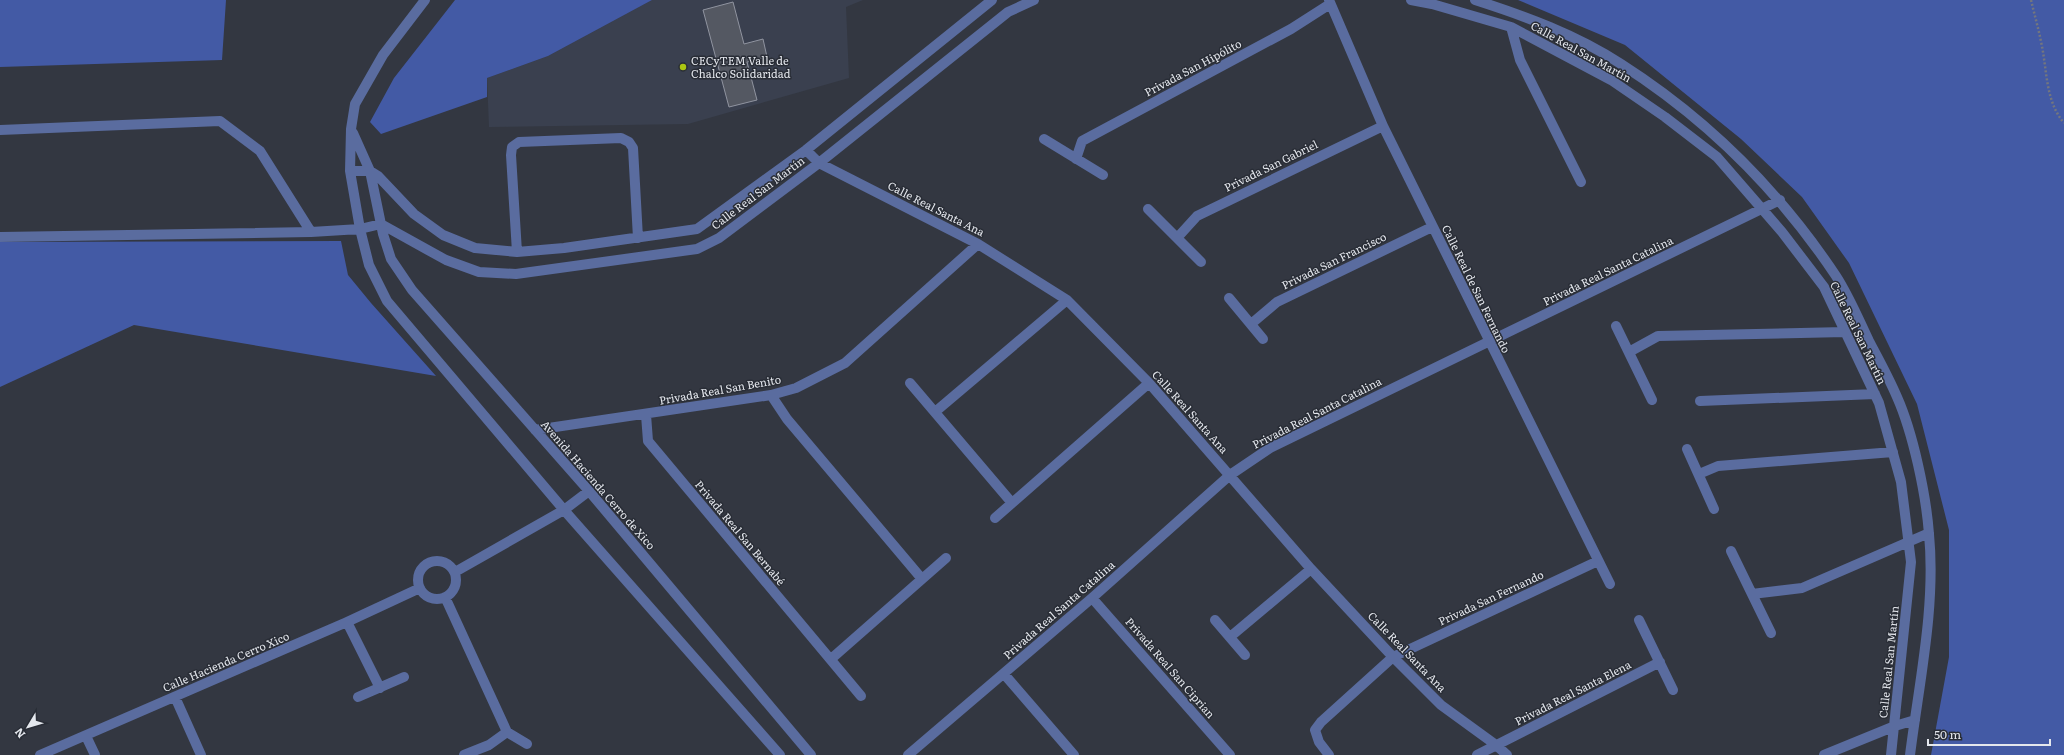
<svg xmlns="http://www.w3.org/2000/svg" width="2064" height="755" font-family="Literata,serif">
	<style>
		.built { fill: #3a404f }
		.green { fill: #435aa5 }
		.building { fill: #545862; stroke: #9094a0 }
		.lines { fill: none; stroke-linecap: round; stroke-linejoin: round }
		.path { stroke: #73767f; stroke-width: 2.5; stroke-dasharray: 2 2; stroke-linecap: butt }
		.minor { stroke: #5a6c9f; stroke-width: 10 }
		.poi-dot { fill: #acc612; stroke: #292d36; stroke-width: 1.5 }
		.labels { text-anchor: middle; stroke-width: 3; stroke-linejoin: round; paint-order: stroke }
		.street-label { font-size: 11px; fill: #e4e7ed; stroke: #292d36 }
		.poi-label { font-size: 11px; fill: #e4e7ed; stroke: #292d36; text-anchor: start }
	</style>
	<rect width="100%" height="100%" fill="#333741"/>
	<path class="built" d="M652,0H863L846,7L849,78L688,124L489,127L487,78L548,56Z"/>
	<path class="green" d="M0,0H226L222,60L0,67Z
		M455,0H652L548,56L487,78V97L381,134L370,122L394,78Z
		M1518,0H2064V755H1931L1949,657V530L1917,404L1849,263L1802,197L1741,139L1625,45Z
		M341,241L348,275L371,303L436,376L134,325L0,387V242Z"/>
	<path class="building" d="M733,2L744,44L763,39L767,57L747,62L757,100L729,107L703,10Z"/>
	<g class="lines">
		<path class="path" d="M2031,0C2035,17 2040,34 2043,52C2047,76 2047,103 2064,123"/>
		<path class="minor" d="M425,0L383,55L355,104L351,129L350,171L360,229L369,265L387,301L564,510L780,755
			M1329,0L1383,126L1610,584
			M1411,0L1432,4L1511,27L1611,80L1665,117L1717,157L1782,232L1824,287L1879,403L1901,482L1911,562L1891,755
			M1475,0C1525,16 1577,35 1621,64C1707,119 1780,192 1836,276C1849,296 1859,320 1869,341C1879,360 1889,378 1897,397C1913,433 1926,494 1929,534C1936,606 1919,683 1910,755
			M1511,27L1520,60L1581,182
			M0,130L220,121L260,151L311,232
			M353,133L370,171L383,234L391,259L412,290L589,491L811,755
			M1044,139L1103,175
			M806,150L819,163L978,244L1067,300L1149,383L1311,569L1393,657L1441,705L1496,745L1507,755
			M1076,159L1082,141L1291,29L1330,4
			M350,171H370L378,176L414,214L443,235L475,248L517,252L564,248L697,229L806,150L992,0
			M1148,209L1201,262
			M0,237L311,232L360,229L381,224L446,260L479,272L516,274L697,249L719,238L819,163L1008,12L1034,0
			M1177,238L1197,216L1383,126
			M517,252L511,155L512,147L519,142L621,138L629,142L633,148L638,238
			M1229,298L1263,339
			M1251,324L1277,302L1432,227
			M1616,326L1652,400
			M1629,352L1658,336L1845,332
			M910,383L1012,503
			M771,395L787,419L922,579
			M1700,401L1875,394
			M935,412L1067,300
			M646,415L648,441L861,696
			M535,430L771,395L796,388L845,363L978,244
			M1687,449L1714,509
			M1699,474L1718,466L1893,452
			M995,518L1149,383
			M1731,551L1771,633
			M418 580a19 19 0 1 1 38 0a19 19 0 1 1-38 0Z
			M455,572L564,510L589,491
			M1752,594L1802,588L1929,533
			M445,597L507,732L527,744
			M1092,598L1230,755
			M1215,620L1245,655
			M1639,620L1673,690
			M347,622L380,688
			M1230,637L1311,569
			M831,659L946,558
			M1004,674L1074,755
			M175,697L201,755
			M358,697L404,677
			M86,736L95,755
			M40,755L347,622L420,588
			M464,755L489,745L507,732
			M908,755L1092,598L1230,475L1270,448L1780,200
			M1329,755L1319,742L1315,730L1321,722L1393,657L1598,561
			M1477,755L1660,662
			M1824,755L1895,726L1915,720"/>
	</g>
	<circle class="poi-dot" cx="683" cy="67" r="4"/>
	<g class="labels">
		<g class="street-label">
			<text transform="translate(1581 52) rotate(29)" y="4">Calle Real San Martín</text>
			<text transform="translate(1193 68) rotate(-28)" y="4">Privada San Hipólito</text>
			<text transform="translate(1271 166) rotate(-26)" y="4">Privada San Gabriel</text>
			<text transform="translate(758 193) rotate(-37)" y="4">Calle Real San Martín</text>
			<text transform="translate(936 209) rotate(27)" y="4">Calle Real Santa Ana</text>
			<text transform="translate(1334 261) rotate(-26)" y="4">Privada San Francisco</text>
			<text transform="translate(1608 271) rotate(-26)" y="4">Privada Real Santa Catalina</text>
			<text transform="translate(1476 289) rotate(64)" y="4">Calle Real de San Fernando</text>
			<text transform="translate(1858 333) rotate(64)" y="4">Calle Real San Martín</text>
			<text transform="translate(720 390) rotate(-10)" y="4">Privada Real San Benito</text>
			<text transform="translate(1190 412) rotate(48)" y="4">Calle Real Santa Ana</text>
			<text transform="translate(1317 413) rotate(-27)" y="4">Privada Real Santa Catalina</text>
			<text transform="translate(598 485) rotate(49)" y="4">Avenida Hacienda Cerro de Xico</text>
			<text transform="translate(740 533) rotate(50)" y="4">Privada Real San Bernabé</text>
			<text transform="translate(1491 598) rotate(-25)" y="4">Privada San Fernando</text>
			<text transform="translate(1059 610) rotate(-41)" y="4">Privada Real Santa Catalina</text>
			<text transform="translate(1407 652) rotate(46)" y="4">Calle Real Santa Ana</text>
			<text transform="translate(226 662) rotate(-23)" y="4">Calle Hacienda Cerro Xico</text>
			<text transform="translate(1889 662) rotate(-84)" y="4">Calle Real San Martín</text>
			<text transform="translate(1170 668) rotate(49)" y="4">Privada Real San Ciprian</text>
			<text transform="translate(1573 693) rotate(-27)" y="4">Privada Real Santa Elena</text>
		</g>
		<g class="poi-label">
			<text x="691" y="65">CECyTEM Valle de<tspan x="691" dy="13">Chalco Solidaridad</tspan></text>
		</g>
	</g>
	<g transform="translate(28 727) rotate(232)" stroke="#292d36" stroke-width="3" paint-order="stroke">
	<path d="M0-3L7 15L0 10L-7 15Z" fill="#e4e7ed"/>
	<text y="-6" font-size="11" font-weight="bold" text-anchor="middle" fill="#e4e7ed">N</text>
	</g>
	<path d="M1928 739v6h122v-6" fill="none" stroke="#e4e7ed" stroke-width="2"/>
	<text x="1934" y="739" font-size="12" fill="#e4e7ed" stroke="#292d36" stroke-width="3" paint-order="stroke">50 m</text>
</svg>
